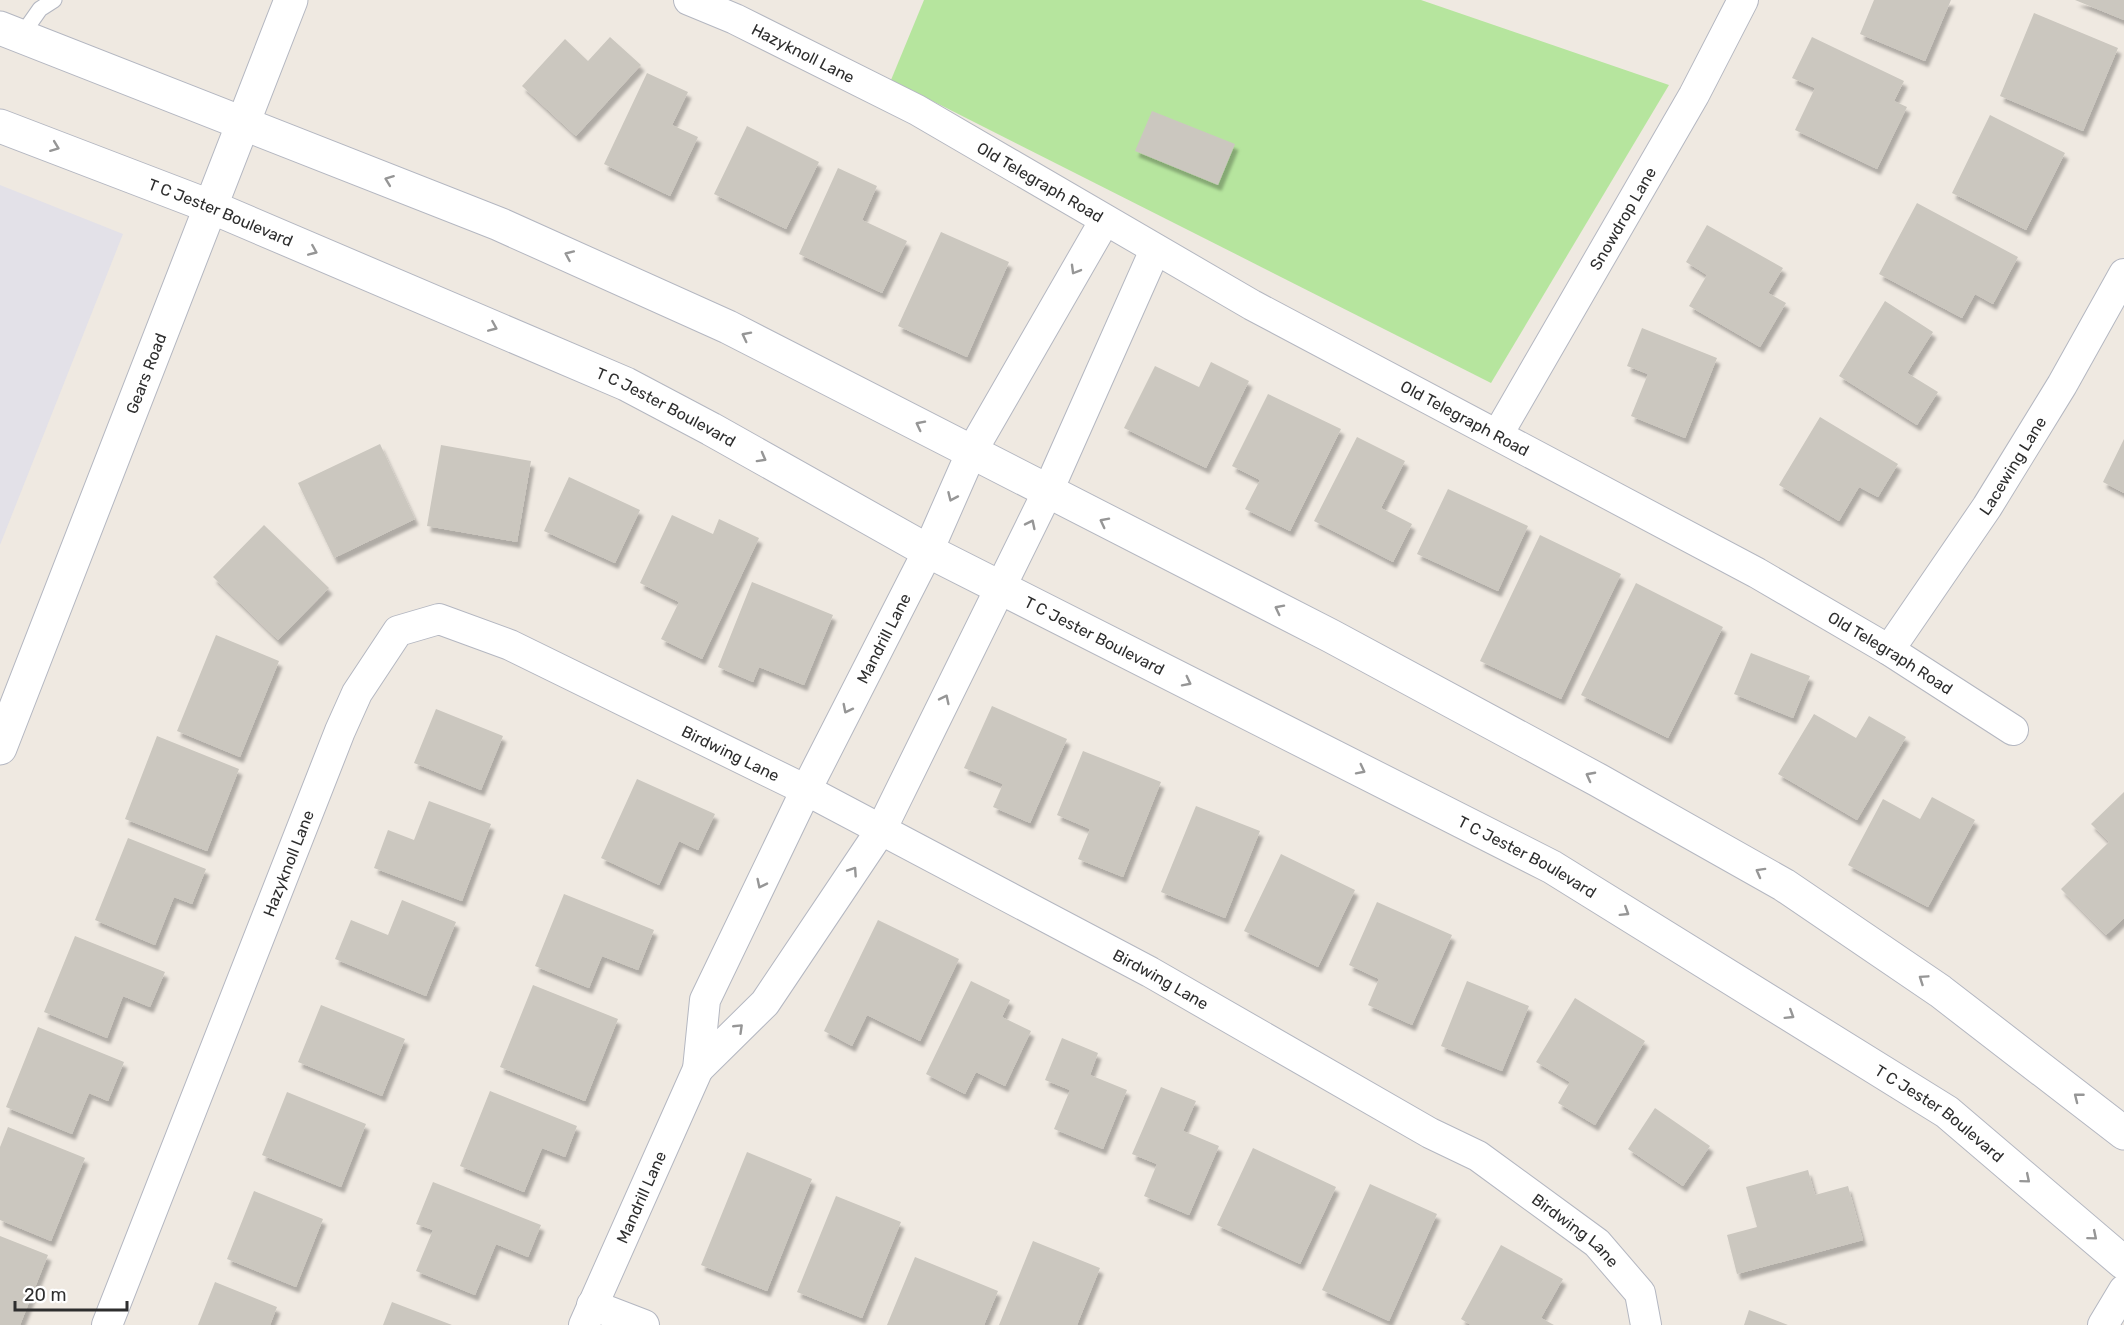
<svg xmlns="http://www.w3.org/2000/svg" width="2124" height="1325" font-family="Rubik,sans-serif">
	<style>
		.industrial { fill: #e3e1e8 }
		.green { fill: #b6e59e }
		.building { fill: #cbc7bf; filter: url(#shadow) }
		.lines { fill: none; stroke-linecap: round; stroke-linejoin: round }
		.service-casing { stroke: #b4b7c1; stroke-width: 17 }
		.minor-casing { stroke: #b4b7c1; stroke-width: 32 }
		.secondary-casing { stroke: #b4b7c1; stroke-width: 35 }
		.service { stroke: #fff; stroke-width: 15 }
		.minor { stroke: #fff; stroke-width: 30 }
		.secondary { stroke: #fff; stroke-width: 33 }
		.oneway { stroke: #969696 }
		.labels { text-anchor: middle; stroke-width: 4.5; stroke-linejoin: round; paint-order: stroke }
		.street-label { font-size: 16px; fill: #2e2e2e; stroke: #fff }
	</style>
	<defs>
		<filter id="shadow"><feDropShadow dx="3.5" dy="6" stdDeviation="1.5" flood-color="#0004"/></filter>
	</defs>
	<rect width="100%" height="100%" fill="#efe9e1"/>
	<path class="industrial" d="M0,185L123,234L0,545Z"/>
	<path class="green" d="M924,0H1421L1669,85L1491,383L891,80Z"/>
	<path class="building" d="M1874,0H1951L1925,61L1860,34Z
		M2075,0H2124V20Z
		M2034,13L2118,48L2083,131L2000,96Z
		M610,37L641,65L576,136L522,86L565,39L588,61Z
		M1812,37L1904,81L1894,101L1907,107L1877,169L1795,130L1815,88L1792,78Z
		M647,73L688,92L672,125L698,137L670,196L604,164Z
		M1152,111L1235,144L1218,185L1135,151Z
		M1990,115L2065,153L2026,230L1952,193Z
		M747,126L819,162L786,229L714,194Z
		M838,168L877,186L862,220L907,241L882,293L799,254Z
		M1917,203L2018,257L1993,304L1975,294L1962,318L1879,274Z
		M1707,225L1783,268L1768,293L1786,303L1760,347L1689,306L1707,275L1686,262Z
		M941,232L1009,262L967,357L898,326Z
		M1885,301L1933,332L1907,373L1938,392L1917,425L1839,376Z
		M1642,328L1717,358L1685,438L1631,416L1648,374L1627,366Z
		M1211,362L1249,381L1206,468L1124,428L1155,366L1199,387Z
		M1268,394L1341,429L1290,531L1245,509L1260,480L1232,466Z
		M1820,417L1898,464L1878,497L1859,487L1839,521L1779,485Z
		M1357,437L1405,461L1381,508L1412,524L1393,562L1314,521Z
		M2124,439V493L2103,482Z
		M380,444L415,519L334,558L298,483Z
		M441,445L531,461L517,542L427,526Z
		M569,477L640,510L615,563L544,531Z
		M1448,489L1528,526L1498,591L1417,554Z
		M672,515L713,534L719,519L759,538L702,659L661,639L679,602L640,583Z
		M264,525L329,588L278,640L213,577Z
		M1540,535L1621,574L1561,699L1480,661Z
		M752,582L833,615L804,685L759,667L753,682L718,667Z
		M1636,583L1723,627L1668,738L1581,695Z
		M216,635L279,661L240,757L177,731Z
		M1751,653L1810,676L1793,718L1734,694Z
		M992,706L1067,739L1030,823L993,807L1003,784L964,768Z
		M436,709L503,736L481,790L414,763Z
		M1814,714L1856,738L1869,716L1906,737L1857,820L1778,774Z
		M157,736L239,769L207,851L125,819Z
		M1083,751L1161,782L1123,877L1078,859L1090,829L1057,815Z
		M637,779L715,814L698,850L679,841L659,885L601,858Z
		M2124,792V918L2106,935L2061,889L2109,842L2091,824Z
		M1932,797L1975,820L1928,907L1848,865L1883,799L1920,819Z
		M429,801L491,824L462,901L374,868L388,830L414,840Z
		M1196,806L1260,831L1225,918L1161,892Z
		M128,838L206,869L192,904L174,897L155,945L95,920Z
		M1281,854L1355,890L1318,967L1244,931Z
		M564,894L654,930L638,970L602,956L589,988L535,966Z
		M402,900L456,922L426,996L335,959L351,920L388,935Z
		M1377,902L1452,935L1412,1025L1368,1005L1379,979L1349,965Z
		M878,920L959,959L920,1041L867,1015L852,1046L824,1031Z
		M75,936L165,972L150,1007L123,996L107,1038L44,1012Z
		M971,981L1010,1000L1002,1017L1031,1031L1005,1086L976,1072L965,1094L926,1074Z
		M1467,981L1529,1006L1502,1071L1441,1046Z
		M533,985L618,1019L585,1101L500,1067Z
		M1575,998L1645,1041L1595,1125L1558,1103L1570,1082L1536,1062Z
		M321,1005L405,1039L382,1096L298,1062Z
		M38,1027L124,1062L108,1101L89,1093L72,1134L6,1107Z
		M1062,1038L1098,1053L1090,1075L1127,1090L1103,1149L1054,1129L1070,1090L1045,1080Z
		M1161,1087L1196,1101L1183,1131L1219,1146L1189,1215L1144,1196L1157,1164L1132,1154Z
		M490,1091L577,1126L565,1157L542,1148L524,1192L460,1166Z
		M287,1092L366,1124L341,1187L262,1155Z
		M1655,1108L1710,1146L1683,1186L1628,1149Z
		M8,1127L85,1158L51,1241L0,1220V1147Z
		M1253,1148L1336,1187L1300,1264L1217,1225Z
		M747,1152L812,1179L767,1291L701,1265Z
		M1808,1170L1815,1195L1848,1186L1863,1240L1737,1274L1727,1235L1757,1227L1746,1187Z
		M433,1182L541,1225L528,1257L496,1244L475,1295L416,1271L433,1230L416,1224Z
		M1370,1184L1437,1214L1389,1321L1322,1290Z
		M254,1191L323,1219L296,1287L227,1259Z
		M836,1196L901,1222L862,1318L797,1292Z
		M0,1236L48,1255L20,1325H0Z
		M1033,1241L1100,1268L1077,1325H999Z
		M1501,1245L1563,1279L1541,1318L1554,1325H1471L1461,1319Z
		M915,1257L998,1291L984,1325H887Z
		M215,1282L277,1307L270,1325H198Z
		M392,1302L452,1325H383Z
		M1749,1310L1788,1325H1744Z"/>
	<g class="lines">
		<defs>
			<path id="service" d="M21,36L40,9L54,0"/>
			<g id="minor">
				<path id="s1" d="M689,0L735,19L917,110L1252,305L1757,573L1889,650L2013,730"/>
				<path id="s2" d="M1498,434L1694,95L1743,0"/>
				<path id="s3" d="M1889,650L1987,507L2062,385L2124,274"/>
				<path d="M698,1069L765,1003L881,830L1047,493L1155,250"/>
				<path d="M592,1305L644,1325"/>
				<path id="s4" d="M107,1325L340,731L357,693L398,631L439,619L510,645L806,790L1150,972L1430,1133L1478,1156L1597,1243L1640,1293L1646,1325"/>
				<path id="s5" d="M584,1325L698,1069L705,1000L806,790L928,551L972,451L1105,220"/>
				<path d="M2103,1325L2124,1290"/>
			</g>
			<g id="secondary">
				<path d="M0,28L499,224L728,327L1331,636L1598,780L1784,885L1940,991L2124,1133"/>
				<path id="s6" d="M0,126L209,206L626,384L711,429L928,551L1552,867L1947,1112L2124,1263"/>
				<path id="s7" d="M0,748L291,0"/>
			</g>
		</defs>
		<use href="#service" class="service-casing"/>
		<use href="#minor" class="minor-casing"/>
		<use href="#secondary" class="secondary-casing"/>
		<use href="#service" class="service"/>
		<use href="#minor" class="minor"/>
		<use href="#secondary" class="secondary"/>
	</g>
	<defs><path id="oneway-chevron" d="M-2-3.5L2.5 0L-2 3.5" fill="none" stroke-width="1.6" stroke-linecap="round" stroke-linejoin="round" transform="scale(1.5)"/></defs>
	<g class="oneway">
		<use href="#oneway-chevron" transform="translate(55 147) rotate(21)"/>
		<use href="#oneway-chevron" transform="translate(389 180) rotate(-159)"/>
		<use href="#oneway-chevron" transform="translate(313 251) rotate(23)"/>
		<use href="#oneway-chevron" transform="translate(569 255) rotate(-156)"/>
		<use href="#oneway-chevron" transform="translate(1075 270) rotate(120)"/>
		<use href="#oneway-chevron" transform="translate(493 327) rotate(23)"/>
		<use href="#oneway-chevron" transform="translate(746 336) rotate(-153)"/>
		<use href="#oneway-chevron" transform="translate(920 425) rotate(-153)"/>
		<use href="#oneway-chevron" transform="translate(762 458) rotate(29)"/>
		<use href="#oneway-chevron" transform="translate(952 497) rotate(114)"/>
		<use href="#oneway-chevron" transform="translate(1104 522) rotate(-153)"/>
		<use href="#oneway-chevron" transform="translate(1031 524) rotate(-64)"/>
		<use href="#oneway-chevron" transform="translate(1279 609) rotate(-153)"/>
		<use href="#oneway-chevron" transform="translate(1187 682) rotate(27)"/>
		<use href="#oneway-chevron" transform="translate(945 699) rotate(-64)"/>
		<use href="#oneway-chevron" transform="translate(847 709) rotate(117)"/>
		<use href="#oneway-chevron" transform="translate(1361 770) rotate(27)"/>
		<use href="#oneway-chevron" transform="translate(1590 776) rotate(-152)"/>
		<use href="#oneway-chevron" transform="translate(853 871) rotate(-56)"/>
		<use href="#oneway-chevron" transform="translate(1760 872) rotate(-151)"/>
		<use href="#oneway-chevron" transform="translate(761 884) rotate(116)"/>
		<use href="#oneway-chevron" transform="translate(1625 912) rotate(32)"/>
		<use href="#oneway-chevron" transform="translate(1923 979) rotate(-146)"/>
		<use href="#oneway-chevron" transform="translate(1790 1015) rotate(32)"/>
		<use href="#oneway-chevron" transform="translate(739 1028) rotate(-44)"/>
		<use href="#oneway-chevron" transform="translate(2078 1097) rotate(-142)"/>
		<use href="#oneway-chevron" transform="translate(2026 1179) rotate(40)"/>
		<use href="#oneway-chevron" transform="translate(2093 1236) rotate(40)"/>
	</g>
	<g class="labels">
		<g class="street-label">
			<text dy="6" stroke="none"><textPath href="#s1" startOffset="126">Hazyknoll Lane</textPath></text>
			<text dy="6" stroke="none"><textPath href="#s1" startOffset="396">Old Telegraph Road</textPath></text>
			<text dy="6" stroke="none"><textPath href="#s6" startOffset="237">T C Jester Boulevard</textPath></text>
			<text dy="6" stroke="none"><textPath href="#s2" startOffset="249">Snowdrop Lane</textPath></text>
			<text dy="6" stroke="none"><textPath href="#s7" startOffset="402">Gears Road</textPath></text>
			<text dy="6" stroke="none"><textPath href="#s6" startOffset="723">T C Jester Boulevard</textPath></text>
			<text dy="6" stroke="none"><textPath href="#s1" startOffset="882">Old Telegraph Road</textPath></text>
			<text dy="6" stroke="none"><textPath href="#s3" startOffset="222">Lacewing Lane</textPath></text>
			<text dy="6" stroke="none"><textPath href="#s6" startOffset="1209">T C Jester Boulevard</textPath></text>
			<text dy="6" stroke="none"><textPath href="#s5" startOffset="753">Mandrill Lane</textPath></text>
			<text dy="6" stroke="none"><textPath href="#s1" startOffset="1368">Old Telegraph Road</textPath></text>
			<text dy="6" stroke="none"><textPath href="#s4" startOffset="1118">Birdwing Lane</textPath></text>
			<text dy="6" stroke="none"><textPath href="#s6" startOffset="1695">T C Jester Boulevard</textPath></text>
			<text dy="6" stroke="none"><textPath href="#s4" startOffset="496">Hazyknoll Lane</textPath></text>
			<text dy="6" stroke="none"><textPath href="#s4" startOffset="1604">Birdwing Lane</textPath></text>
			<text dy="6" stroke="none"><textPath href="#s6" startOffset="2181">T C Jester Boulevard</textPath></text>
			<text dy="6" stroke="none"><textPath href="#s5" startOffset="140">Mandrill Lane</textPath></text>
			<text dy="6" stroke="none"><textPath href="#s4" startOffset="2090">Birdwing Lane</textPath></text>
		</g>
	</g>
	<path d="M15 1301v9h112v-9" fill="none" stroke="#2e2e2e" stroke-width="3"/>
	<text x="24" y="1301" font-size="18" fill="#2e2e2e" stroke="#ffffff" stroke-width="4.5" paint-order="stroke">20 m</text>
</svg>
